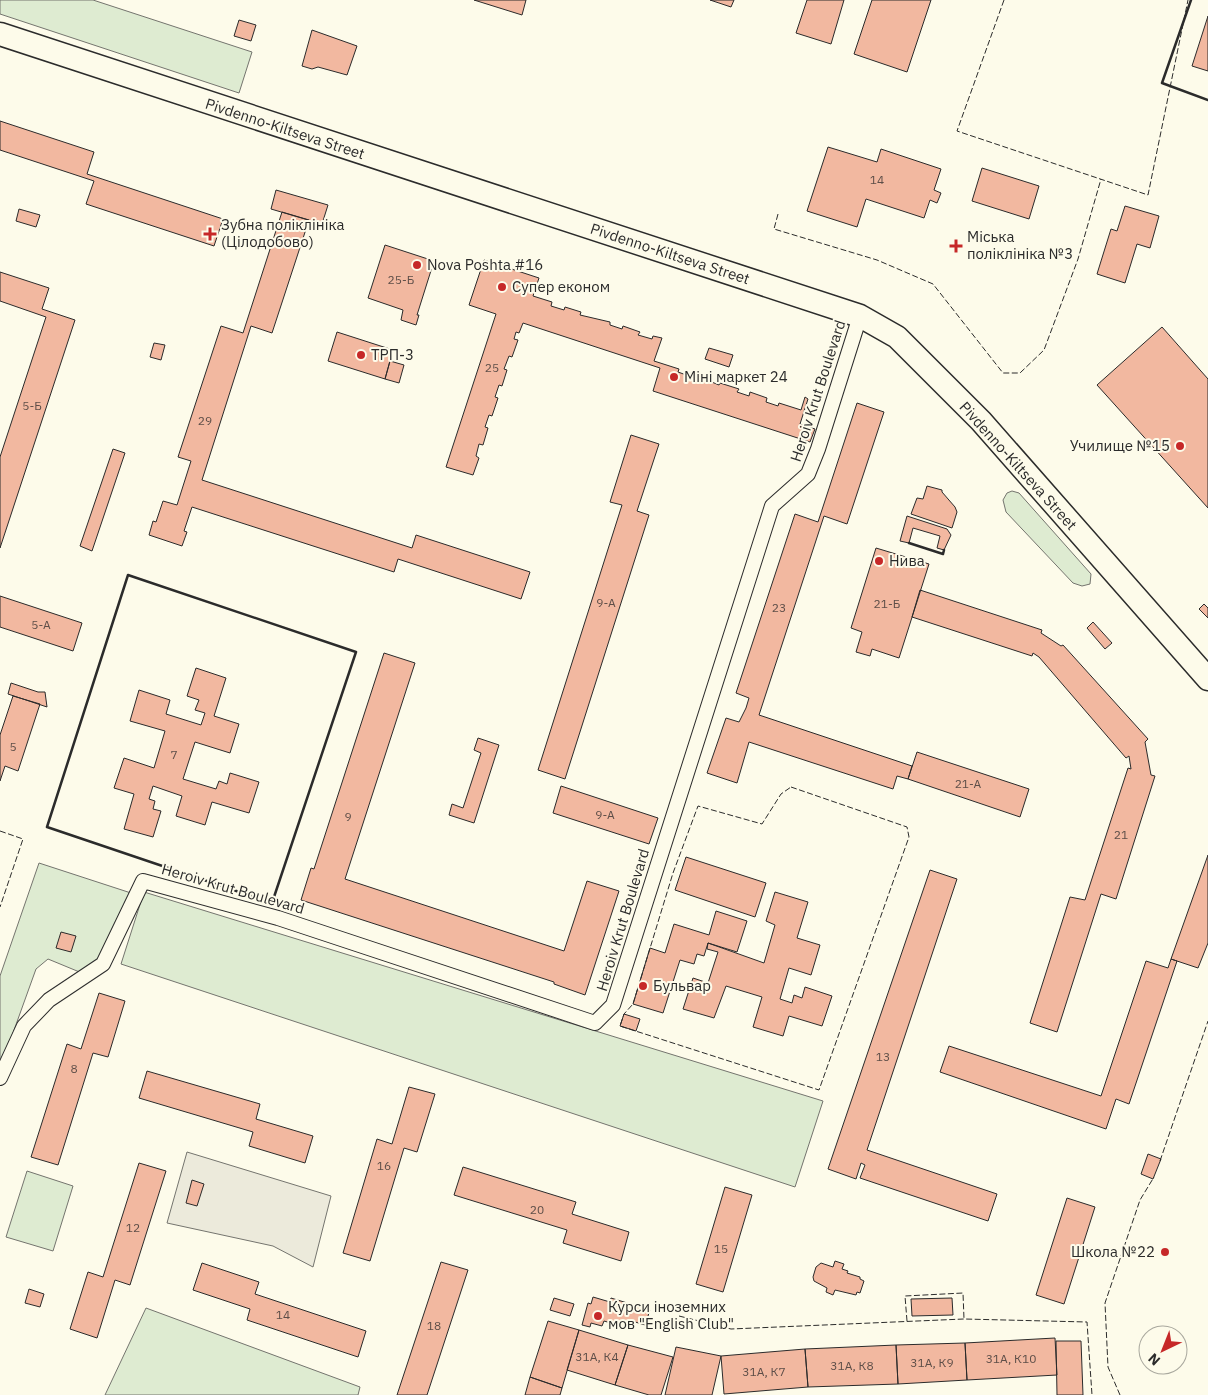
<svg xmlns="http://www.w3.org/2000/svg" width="1208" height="1395" font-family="'IBM Plex Sans',sans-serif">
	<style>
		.green { fill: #deebd1; stroke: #74746e }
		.parking { fill: #eceadb; stroke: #74746e }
		.building { fill: #f2b8a0; stroke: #2b2b2b }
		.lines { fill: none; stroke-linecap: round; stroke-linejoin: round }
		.street-casing { stroke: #2b2b2b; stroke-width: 16 }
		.primary-casing { stroke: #2b2b2b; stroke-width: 25 }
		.street { stroke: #fdfbea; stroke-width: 14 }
		.primary { stroke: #fdfbea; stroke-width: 22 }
		.fence { stroke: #2b2b2b; stroke-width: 1; stroke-dasharray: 6 2.5; stroke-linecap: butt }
		.wall { stroke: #2b2b2b; stroke-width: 2.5 }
		.poi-dot { fill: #c62828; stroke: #fdfbea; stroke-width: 2 }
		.labels { text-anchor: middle; stroke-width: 4; stroke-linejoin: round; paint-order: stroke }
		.number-label { font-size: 12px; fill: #5d4e48 }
		.street-label { font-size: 15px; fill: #2b2b2b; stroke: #fdfbea }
		.poi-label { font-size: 15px; fill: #2b2b2b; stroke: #fdfbea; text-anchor: start }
	</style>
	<rect width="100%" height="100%" fill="#fdfbea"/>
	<path class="green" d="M0,0H93L252,52L239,93L0,14Z
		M1012,491L1019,493L1091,574L1090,584L1082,586L1073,583L1006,512L1003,500L1007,493Z
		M39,863L131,893L94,978L48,959L36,969L0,1069V976Z
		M144,892L823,1101L795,1187L121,964Z
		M27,1171L73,1186L53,1251L6,1237Z
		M146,1308L360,1387L358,1395H105Z"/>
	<path class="parking" d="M187,1152L331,1196L313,1267L273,1246L167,1223Z"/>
	<path class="building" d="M474,0H526L522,15Z
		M710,0H734L731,7Z
		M807,0H844L831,44L796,33Z
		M872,0H931L907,72L854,54Z
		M1208,16V71L1192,66Z
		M239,20L256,25L251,41L234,36Z
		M312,30L357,46L347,75L318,67L312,69L302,66Z
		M0,121L94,152L87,174L223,219L214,246L86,204L94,181L0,150Z
		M828,147L877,162L881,149L941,169L934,190L941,193L937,203L930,200L924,218L866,199L857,227L807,211Z
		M982,168L1039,186L1029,219L972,201Z
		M276,190L328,205L322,224L271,209Z
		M1125,206L1159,216L1150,248L1137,244L1125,283L1097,274L1111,229L1117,231Z
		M19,209L40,215L36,227L16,221Z
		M282,212L309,220L272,333L251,326L202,480L412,548L416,535L530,572L521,599L398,559L394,572L192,507L184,531L187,532L182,546L149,535L153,521L156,522L163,501L177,505L191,461L178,457L221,326L243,333Z
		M385,245L434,261L417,315H419L416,325L401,320L403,310L368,298Z
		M484,260L539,278L533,296L552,302L551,306L564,310L565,307L581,312L580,315L610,322V325L622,329L623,326L640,332L638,335L652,339L653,336L662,338L654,361L679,369L678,372L689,376L690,373L719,385L720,383L739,389L737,392L749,396L750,392L767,398L766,402L778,406L779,403L801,410L805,397L808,399L800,424L815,429L810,442L653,391L660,368L523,323L519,333L516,332L514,339L518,340L512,357L509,356L504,369L507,370L502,386L499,385L495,397L498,398L492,416L489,415L485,427L488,428L483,445L479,444L476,456L479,458L473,475L446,467L496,314L469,305Z
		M0,272L49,288L42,309L75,320L0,548V457L46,317L0,301Z
		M1162,327L1208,379V508L1097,385Z
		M337,332L393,350L385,379L328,361Z
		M154,343L165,345L161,360L150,357Z
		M709,348L733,355L729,367L705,359Z
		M390,361L404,365L399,383L385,379Z
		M857,403L884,412L847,524L824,516L759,715L912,766L908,779L897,776L893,789L749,742L737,783L707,773L726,718L739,722L746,708L749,698L736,693L795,514L818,522Z
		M631,435L659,444L637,511L649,515L565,779L538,770L622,505L610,502Z
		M113,449L125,453L92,551L80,546Z
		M927,486L942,490V492L955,507L957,512L952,528L911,514L917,498L923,499Z
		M907,516L947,529L951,535L944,550L937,548L940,536L913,528L909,543L900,541Z
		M876,548L929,564L899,658L872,649L870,656L856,652L862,632L851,628Z
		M920,590L1042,630L1041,633L1061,646L1063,645L1148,739L1145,742L1151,775L1155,776L1116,899L1101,894L1057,1032L1030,1023L1070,897L1085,900L1128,768L1131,769L1129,756L1126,758L1039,657L1033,653L1032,656L912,617Z
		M0,596L82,623L73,651L0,627Z
		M1204,604L1208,608V618L1199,609Z
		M1093,622L1112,643L1105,649L1087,628Z
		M384,653L415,663L345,879L564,951L587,881L619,891L585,995L554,984V982L301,900L311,868L314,869Z
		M196,668L226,678L214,716L239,724L230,753L195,742L183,779L216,789L219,781L227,784L230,773L259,782L249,813L212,802L205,825L176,816L182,796L153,786L149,799L155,801L153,809L161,811L153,837L124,829L134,794L114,788L124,758L154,768L165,731L130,721L139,690L170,700L166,714L201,725L205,713L195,710L199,700L187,696Z
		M11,683L38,692H45L47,707L8,694Z
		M13,696L40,704L18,771L5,766L0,781V735Z
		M478,738L499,745L474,823L449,815L452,804L463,808L481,753L474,750Z
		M917,752L1029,789L1020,817L908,779Z
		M561,786L658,818L649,844L553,813Z
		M1208,855V943L1198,968L1171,959Z
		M686,857L766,883L755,917L675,890Z
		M930,870L957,879L867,1150L997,1194L988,1221L860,1178L865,1165L861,1163L856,1179L828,1169Z
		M775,892L808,902L797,938L820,945L811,975L789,968L780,999L792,1003L794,995L802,998L805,987L832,996L822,1026L789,1016L783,1036L753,1027L762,997L726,986L714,1018L683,1009L693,978L708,983L718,952L707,949L708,943L764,963L775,925L766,921Z
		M716,911L747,921L737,952L708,943L704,956L697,954L694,964L680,960L663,1013L633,1004L650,948L665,953L674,924L709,935Z
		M61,932L76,936L71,952L56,948Z
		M1171,959L1177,961L1129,1104L1116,1099L1106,1129L940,1072L949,1046L1101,1096L1146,961L1168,968Z
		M99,993L125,1001L108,1057L93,1053L58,1165L31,1157L67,1044L81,1049Z
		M624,1014L640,1019L636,1031L620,1026Z
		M147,1071L260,1104L256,1119L313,1136L305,1163L249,1146L253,1132L139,1098Z
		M409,1087L435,1094L417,1152L404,1148L370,1261L343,1253L377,1139L392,1144Z
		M1148,1154L1161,1159L1153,1179L1141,1174Z
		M139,1163L166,1171L130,1285L115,1280L97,1338L70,1329L88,1272L103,1277Z
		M463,1167L576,1202L572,1214L629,1232L621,1261L563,1243L567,1230L454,1195Z
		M192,1180L204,1184L197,1206L186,1203Z
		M725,1187L752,1195L723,1292L696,1284Z
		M1067,1198L1095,1207L1064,1304L1036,1295Z
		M835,1261L844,1264L842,1269L848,1271L847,1273L860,1277V1279L864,1281L860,1293L857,1292L856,1295L835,1290L833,1295L826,1292L827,1288L814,1281L813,1277L816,1267L821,1263L833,1267Z
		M441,1262L468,1270L427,1395H397Z
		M202,1263L259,1282L255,1294L366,1331L358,1357L247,1320L250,1309L193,1290Z
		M29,1289L44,1294L40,1307L25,1303Z
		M593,1297L610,1302L611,1298L650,1310L645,1325L632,1321L631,1325L622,1322L621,1326L604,1321L602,1326L591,1323L590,1327L582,1325L588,1303L591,1304Z
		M554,1298L574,1304L570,1316L550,1310Z
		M952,1298L953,1315L912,1316L911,1299Z
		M548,1321L579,1330L562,1388L530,1377Z
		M579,1330L628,1345L615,1385L567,1370Z
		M1055,1338L1057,1375L967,1380L965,1343Z
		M1056,1341H1081L1083,1395H1057Z
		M965,1343L967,1380L898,1384L896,1345Z
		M628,1345L673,1357L661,1395H649L615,1385Z
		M896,1345L898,1384L808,1387L805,1349Z
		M676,1347L721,1356L712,1395H665Z
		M805,1349L808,1387L724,1394L721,1356Z
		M530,1377L562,1388L560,1395H525Z"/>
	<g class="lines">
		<defs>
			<path id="street" d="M0,1078L24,1026L49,1000L103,964L143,881L278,918L595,1023L613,1005L772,506L808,474L818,449L860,316"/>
			<path id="primary" d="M0,34L860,316L897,337L981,421L1208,679"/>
		</defs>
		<use href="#street" class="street-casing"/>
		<use href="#primary" class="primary-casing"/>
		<use href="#street" class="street"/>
		<use href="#primary" class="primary"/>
		<path class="fence" d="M1004,0L957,131L1148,195L1188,0
			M778,214L774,229L877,260L933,284L1003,373H1020L1044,350L1078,259L1101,179
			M791,787L907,827L909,837L819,1090L620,1026L624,1014L633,1004L673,873L698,806L762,824L781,794Z
			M0,831L23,839L0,907
			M1160,1161L1208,1021
			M679,1316L731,1329L964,1319L1087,1322L1092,1395
			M907,1321L905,1296L963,1293L964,1319
			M1120,1395L1108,1367L1105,1303L1140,1200L1154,1177"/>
		<path class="wall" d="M1191,0L1162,83L1208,100
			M909,543L943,554L944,550
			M128,575L356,652L272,903L47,827Z"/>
	</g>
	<g class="poi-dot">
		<path d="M207.5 226.5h5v5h5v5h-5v5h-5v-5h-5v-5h5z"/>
		<path d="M953.5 238.5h5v5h5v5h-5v5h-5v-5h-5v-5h5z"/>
		<circle cx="417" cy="265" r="5"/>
		<circle cx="502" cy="287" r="5"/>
		<circle cx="361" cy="355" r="5"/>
		<circle cx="674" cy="377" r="5"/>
		<circle cx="1180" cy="446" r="5"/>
		<circle cx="879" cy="561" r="5"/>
		<circle cx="643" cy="986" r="5"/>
		<circle cx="1165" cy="1252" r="5"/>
		<circle cx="598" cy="1316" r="5"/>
	</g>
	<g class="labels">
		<g class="number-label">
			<text x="877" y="184">14</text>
			<text x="401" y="284">25-Б</text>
			<text x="492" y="372">25</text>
			<text x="32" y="410">5-Б</text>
			<text x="205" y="425">29</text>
			<text x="606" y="607">9-А</text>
			<text x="887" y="608">21-Б</text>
			<text x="779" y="612">23</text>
			<text x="41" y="629">5-А</text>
			<text x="13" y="751">5</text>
			<text x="174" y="759">7</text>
			<text x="968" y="788">21-А</text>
			<text x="605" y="819">9-А</text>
			<text x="348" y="821">9</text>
			<text x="1121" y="839">21</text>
			<text x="883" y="1061">13</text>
			<text x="74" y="1073">8</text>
			<text x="384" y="1170">16</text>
			<text x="537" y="1214">20</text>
			<text x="133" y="1232">12</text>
			<text x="721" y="1253">15</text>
			<text x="283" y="1319">14</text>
			<text x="434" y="1330">18</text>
			<text x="597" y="1361">31А, К4</text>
			<text x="1011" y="1363">31А, К10</text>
			<text x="932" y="1367">31А, К9</text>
			<text x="852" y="1370">31А, К8</text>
			<text x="764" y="1376">31А, К7</text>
		</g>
		<g class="street-label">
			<text transform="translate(285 129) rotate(18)" y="5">Pivdenno-Kiltseva Street</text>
			<text transform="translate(670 254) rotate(18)" y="5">Pivdenno-Kiltseva Street</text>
			<text transform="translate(818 391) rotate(-72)" y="5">Heroiv Krut Boulevard</text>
			<text transform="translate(1018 466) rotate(48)" y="5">Pivdenno-Kiltseva Street</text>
			<text transform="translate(233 889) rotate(16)" y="5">Heroiv Krut Boulevard</text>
			<text transform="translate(623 920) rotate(-73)" y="5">Heroiv Krut Boulevard</text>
		</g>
		<g class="poi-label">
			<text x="221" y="230">Зубна поліклініка<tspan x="221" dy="17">(Цілодобово)</tspan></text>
			<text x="967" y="242">Міська<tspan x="967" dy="17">поліклініка №3</tspan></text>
			<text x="427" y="270">Nova Poshta #16</text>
			<text x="512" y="292">Супер економ</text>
			<text x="371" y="360">ТРП-3</text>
			<text x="684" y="382">Міні маркет 24</text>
			<text x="1170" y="451" text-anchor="end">Училище №15</text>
			<text x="889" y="566">Нива</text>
			<text x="653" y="991">Бульвар</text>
			<text x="1155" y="1257" text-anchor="end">Школа №22</text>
			<text x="608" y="1312">Курси іноземних<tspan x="608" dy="17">мов "English Club"</tspan></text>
		</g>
	</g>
	<g transform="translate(1163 1350) rotate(223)"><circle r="24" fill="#fdfbea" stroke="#a9a89e"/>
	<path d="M0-4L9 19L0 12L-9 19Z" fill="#c62828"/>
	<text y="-8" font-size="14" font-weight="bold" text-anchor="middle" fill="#2b2b2b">N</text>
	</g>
</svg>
